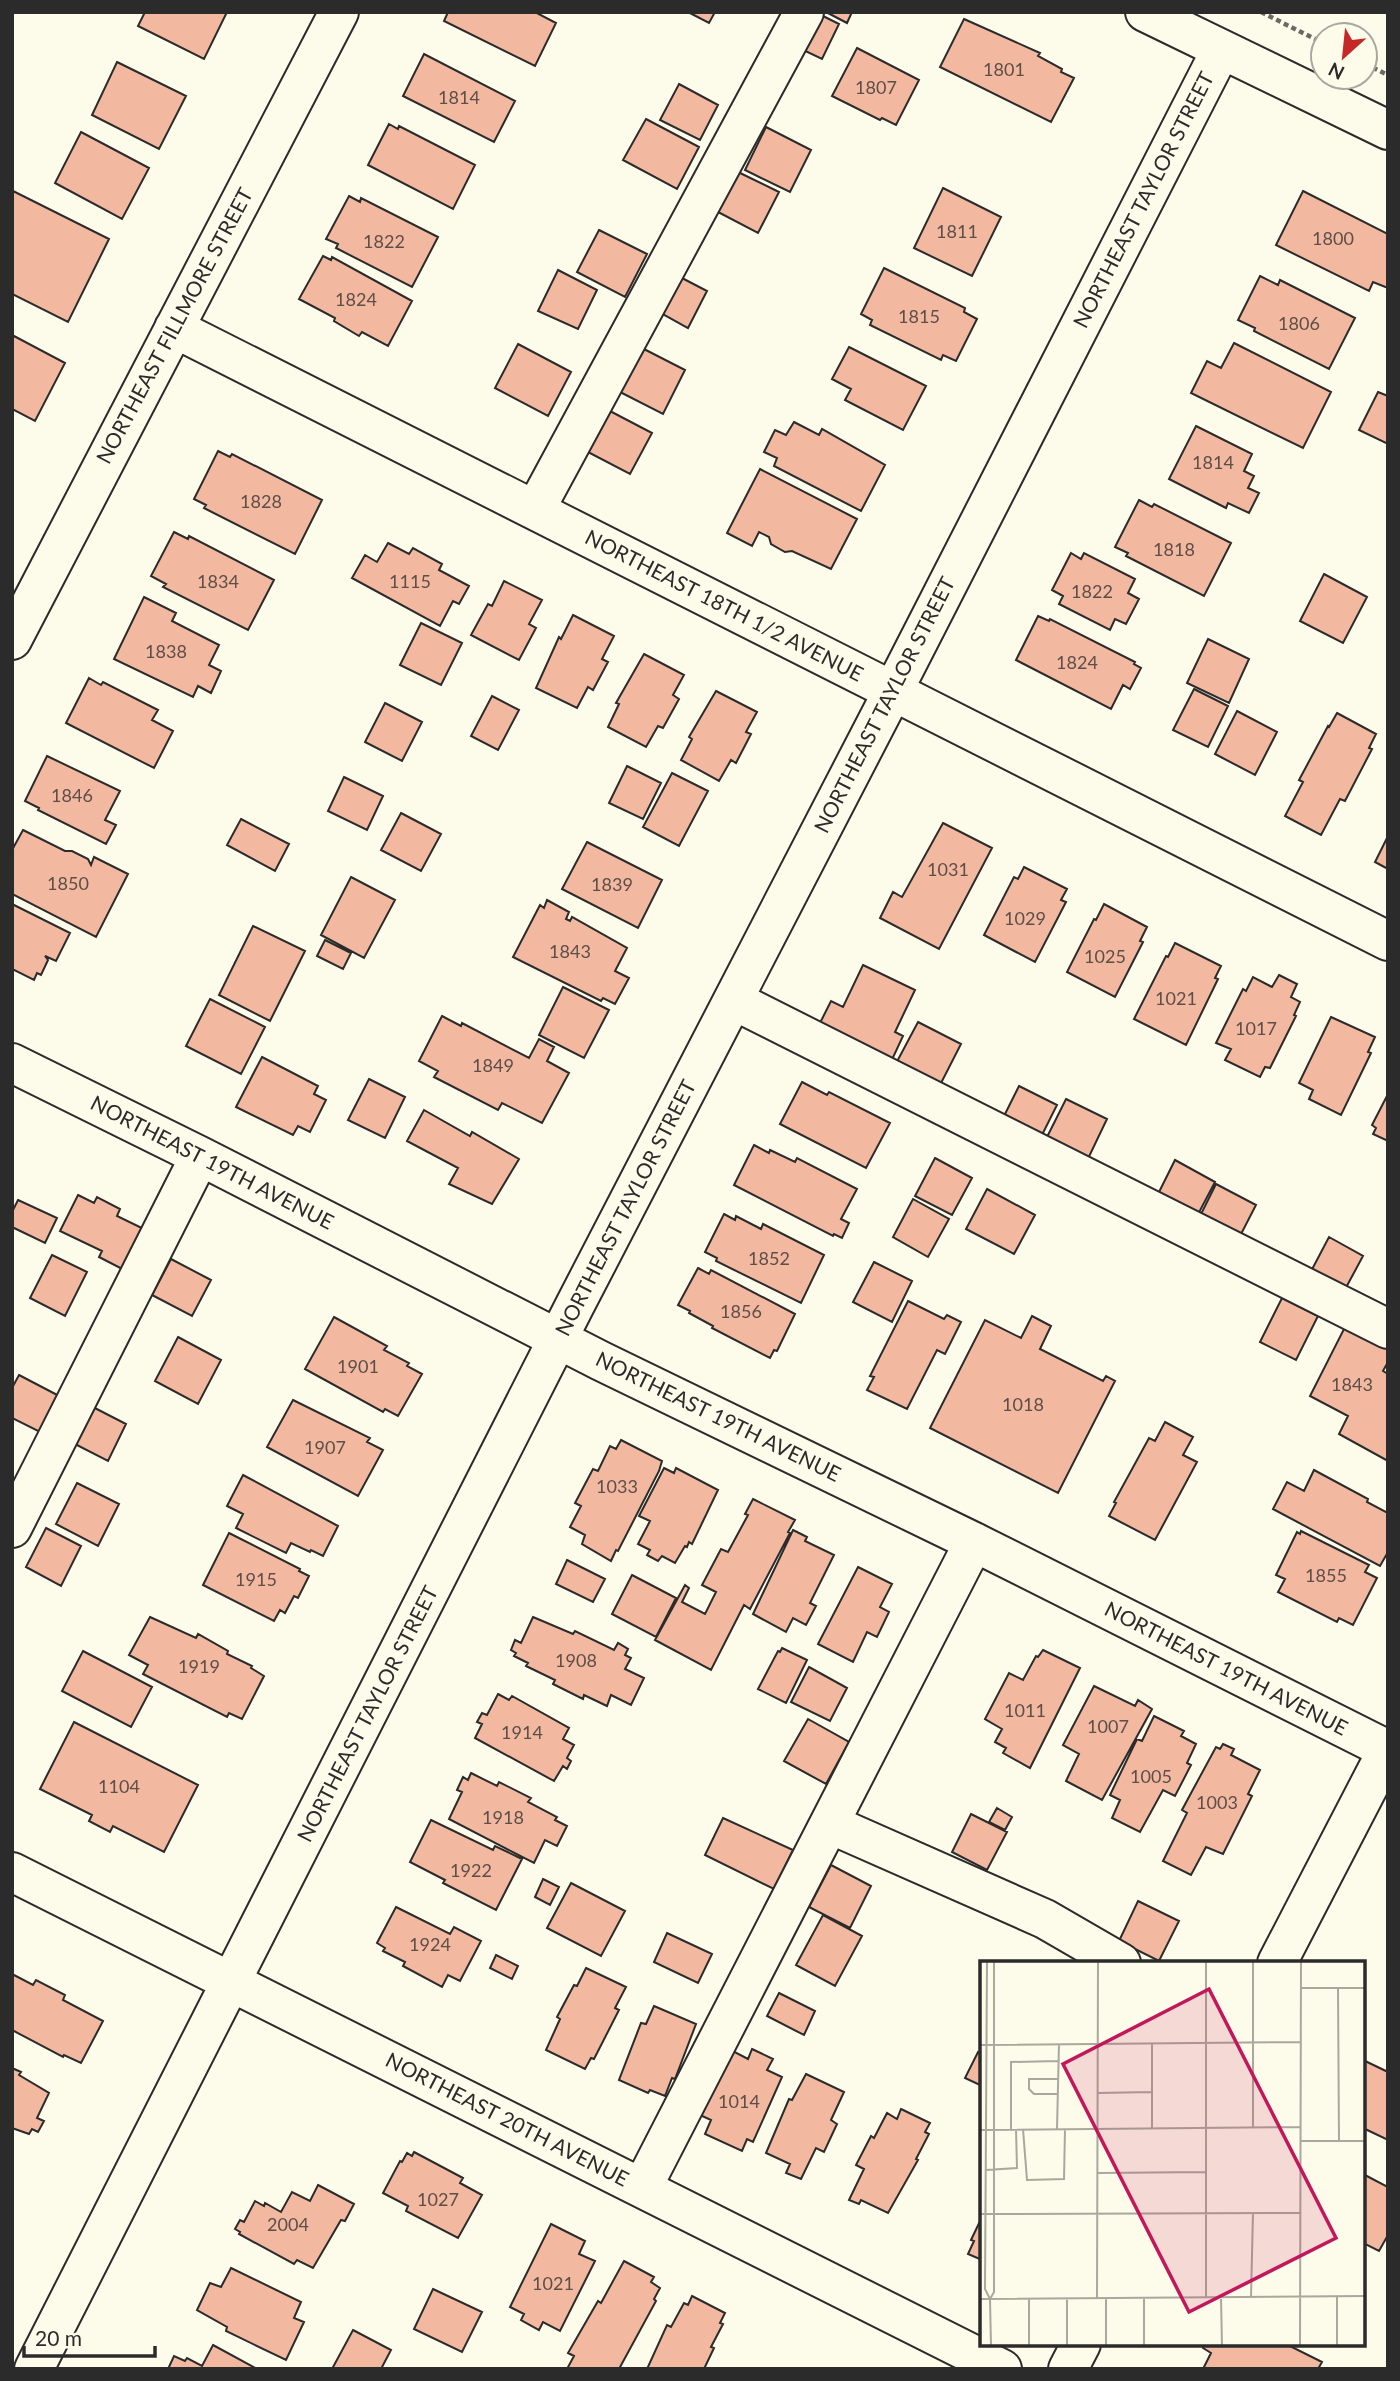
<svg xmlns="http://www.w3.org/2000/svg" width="1400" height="2381" font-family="Lato,sans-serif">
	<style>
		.building { fill: #f2b8a0; stroke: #2b2b2b; stroke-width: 2 }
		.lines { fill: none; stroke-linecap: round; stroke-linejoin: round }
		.minor-casing { stroke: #2b2b2b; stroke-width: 42 }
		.path { stroke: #6a6964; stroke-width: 4.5; stroke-dasharray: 5 3.5; stroke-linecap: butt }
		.minor { stroke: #fdfbea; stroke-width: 38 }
		.labels { text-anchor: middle; stroke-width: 5; stroke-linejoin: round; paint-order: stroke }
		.number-label { font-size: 18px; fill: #5d4e48 }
		.street-label { font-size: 21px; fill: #2b2b2b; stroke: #fdfbea }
		.inset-road { fill: none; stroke: #a9a89e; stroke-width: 2 }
		.view { fill: #c2185b; fill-opacity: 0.15; stroke: #c2185b; stroke-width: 3.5 }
		.inset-edge { fill: none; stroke: #2b2b2b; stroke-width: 3.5 }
	</style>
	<rect width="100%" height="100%" fill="#fdfbea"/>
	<path class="building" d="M145,12H227L204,59L138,26Z
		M448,12H535L556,23L535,66L444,21Z
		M688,12H715L709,23Z
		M815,12L839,24L822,59L797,47Z
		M826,12H852L847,23Z
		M964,19L1040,53L1038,56L1062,69L1061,72L1074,78L1051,122L940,67Z
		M857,48L919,80L896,125L882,118L880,120L832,96Z
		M424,54L515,101L494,142L403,96Z
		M117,62L186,96L159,149L92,115Z
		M679,84L718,105L700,140L660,120Z
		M646,119L699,147L677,189L623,160Z
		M389,124L398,129L399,126L475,165L453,209L368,165Z
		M766,127L811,150L790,192L745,170Z
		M81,132L149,168L122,219L55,183Z
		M738,172L779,192L758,233L718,212Z
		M943,188L1001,217L972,276L914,248Z
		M13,191L109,239L68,322L12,294Z
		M1303,191L1388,234V288L1373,282L1369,291L1276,245Z
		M349,196L360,202L361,198L438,237L412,287L336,248L338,244L326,239Z
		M599,230L647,254L625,297L577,272Z
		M323,256L331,260L332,257L412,301L388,346L362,332L359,336L334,321L335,318L299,299Z
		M884,268L965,308L964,312L977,319L956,361L943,355L941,360L870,325L872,320L861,314Z
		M558,270L597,290L578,329L538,311Z
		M1260,276L1278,285L1280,280L1355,318L1329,369L1254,331L1255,328L1238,320Z
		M680,277L707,291L688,328L661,313Z
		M14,336L65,363L35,421L12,409V340Z
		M1234,343L1331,392L1303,448L1191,393L1207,361L1221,368Z
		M518,344L571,372L548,416L495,388Z
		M640,347L685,370L663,414L618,391Z
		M849,347L926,386L903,430L845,400L851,389L832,379Z
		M1378,392L1388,396V444L1359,430Z
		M608,410L652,433L630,474L586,451Z
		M794,422L819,435L822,429L885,465L861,511L774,466L777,458L764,452L775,430L786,435Z
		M1196,426L1252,454L1244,471L1254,476L1248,488L1259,493L1249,513L1228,503L1226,508L1169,479Z
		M218,451L230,457L232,454L322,500L295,554L204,508L206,505L194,499Z
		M760,469L857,519L831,569L792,551L785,552L771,544L769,537L759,532L752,546L727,533Z
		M1139,500L1152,507L1154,504L1231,543L1204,596L1126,556L1128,553L1115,547Z
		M174,532L188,539L189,536L274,580L248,630L163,587L166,584L151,576Z
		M388,543L409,554L413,548L442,564L439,570L469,586L459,604L453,601L440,626L352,578L365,555L377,562Z
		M1071,553L1081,559L1084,553L1135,579L1128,593L1139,599L1126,624L1115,619L1110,630L1059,604L1063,596L1052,590Z
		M1324,574L1367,597L1343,643L1300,621Z
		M504,581L542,600L529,624L536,628L519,660L471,635L488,604L492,606Z
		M144,597L176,613L172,621L219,645L209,665L221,671L211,693L198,686L193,697L114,659Z
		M573,615L614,636L602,659L608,662L593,690L588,687L577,708L536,688L559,637L561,639Z
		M1038,616L1049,621L1050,619L1135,662L1134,664L1141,668L1130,689L1123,685L1111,709L1016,660Z
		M421,623L462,643L441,685L400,665Z
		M1208,639L1249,659L1229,703L1187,683Z
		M644,654L684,675L673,695L679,699L663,728L658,726L646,747L608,727L619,704L616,703Z
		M89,678L101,685L103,682L158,710L152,720L173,731L154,768L66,723Z
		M1194,689L1228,706L1208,747L1173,730Z
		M716,691L757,712L746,732L751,734L736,763L731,760L719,781L681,760L692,739L689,737Z
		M492,696L519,710L498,750L471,736Z
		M385,703L422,722L402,761L365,742Z
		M1237,711L1277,732L1255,775L1215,754Z
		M1337,713L1376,734L1369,748L1372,749L1345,801L1340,799L1321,835L1285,816L1303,782L1299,780L1328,726L1329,727Z
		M47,756L120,791L105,820L116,825L106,844L38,810L39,808L25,801Z
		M627,766L661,783L643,819L609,803Z
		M672,773L708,791L679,846L643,827Z
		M344,777L383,796L367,830L328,811Z
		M401,813L441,834L421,871L381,850Z
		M241,819L289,844L275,871L227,845Z
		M943,823L992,848L939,949L880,918L893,892L902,897Z
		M23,830L65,851H72L88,859L91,865L94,857L128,874L96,937L12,894V850Z
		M1388,836V869L1375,862Z
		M587,842L662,880L638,928L562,889Z
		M1024,867L1067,889L1061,900L1066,902L1035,962L984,935L1014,877L1018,879Z
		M351,877L395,900L364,958L321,935Z
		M547,900L569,912L566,919L570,921L572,917L627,948L615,971L629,978L615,1004L603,998L601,1001L513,957L540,905L544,908Z
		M12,904L70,933L56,961L45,956L48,960L41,975L37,973L34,980L12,969Z
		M1104,904L1147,927L1140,941L1143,942L1115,997L1067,972L1094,919L1096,920Z
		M253,926L305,951L270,1021L219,995Z
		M325,940L351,953L343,969L317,956Z
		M1175,943L1221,966L1215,978L1218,979L1186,1045L1134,1019L1166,956L1168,957Z
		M863,965L915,990L895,1032L903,1036L890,1064L817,1029L831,1001L843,1007Z
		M1279,975L1297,984L1291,997L1300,1002L1294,1015L1296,1016L1270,1068L1265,1067L1260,1077L1225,1060L1231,1049L1216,1043L1243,989L1246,991L1253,977L1272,987Z
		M563,987L609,1010L584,1058L539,1035Z
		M210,999L265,1027L241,1074L186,1046Z
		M442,1016L461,1026L462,1023L529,1058L539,1039L554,1047L547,1061L569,1073L542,1123L502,1103L498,1110L434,1077L438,1071L419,1061Z
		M1331,1017L1375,1037L1368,1052L1371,1053L1341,1115L1309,1099L1313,1090L1299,1083Z
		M918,1022L961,1044L937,1091L893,1069Z
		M262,1057L318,1086L314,1094L326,1100L310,1132L298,1126L293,1135L236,1107Z
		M369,1079L405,1097L385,1138L348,1120Z
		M802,1082L827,1095L829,1092L890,1123L866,1168L780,1124Z
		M1019,1086L1057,1105L1039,1141L1001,1122Z
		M1388,1094V1141L1373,1134L1376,1128L1372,1125Z
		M1066,1099L1107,1119L1085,1165L1043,1145Z
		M424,1110L470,1136L472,1132L519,1159L492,1204L449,1184L458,1168L407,1141Z
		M754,1145L769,1153L770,1150L795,1162L797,1158L857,1189L841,1219L849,1223L842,1238L834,1234L833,1236L734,1185Z
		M935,1158L972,1178L952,1215L915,1196Z
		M1175,1160L1215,1182L1195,1220L1155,1200Z
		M1216,1184L1256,1205L1238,1240L1198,1220Z
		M987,1189L1035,1215L1014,1254L966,1229Z
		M78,1195L94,1203L97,1197L120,1209L117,1216L148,1231L128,1272L99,1257L102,1251L60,1231Z
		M913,1199L949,1219L928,1257L893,1237Z
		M18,1200L57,1218L45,1243L12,1227V1212Z
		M724,1214L735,1220L736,1216L761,1229L763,1224L824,1255L801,1303L716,1261L717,1258L705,1252Z
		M1329,1237L1363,1256L1342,1295L1308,1277Z
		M52,1255L87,1272L65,1316L30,1298Z
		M171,1259L211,1280L192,1316L152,1295Z
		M874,1262L912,1281L892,1322L853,1302Z
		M698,1268L709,1274L711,1270L795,1314L777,1351L774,1350L770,1358L712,1328L713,1326L689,1313L690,1311L678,1305Z
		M1282,1298L1318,1316L1296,1360L1260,1342Z
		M908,1301L944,1319L947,1315L961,1322L945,1354L937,1350L907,1409L867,1390L874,1377L870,1376Z
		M1032,1316L1051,1326L1040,1349L1103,1381L1106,1376L1115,1381L1058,1493L930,1428L985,1320L1021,1338Z
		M334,1317L387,1346L384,1350L409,1363L407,1366L422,1374L398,1416L385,1409L383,1412L305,1369Z
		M1346,1325L1388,1347V1362L1383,1371L1388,1374V1461L1339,1434L1348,1416L1310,1396Z
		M178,1337L221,1360L198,1404L155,1381Z
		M19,1375L63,1398L44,1434L12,1418V1388Z
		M293,1400L370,1438L367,1442L383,1450L358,1496L267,1447Z
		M89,1405L126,1424L108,1461L71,1442Z
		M1165,1422L1193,1437L1183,1455L1197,1462L1155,1540L1109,1516L1116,1503L1114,1502L1149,1438L1155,1441Z
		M621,1440L662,1461L659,1471L618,1551L616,1550L611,1561L582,1544L585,1535L570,1527L581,1506L575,1503L593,1469L598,1471L610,1446L616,1449Z
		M664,1468L674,1473L676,1468L718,1490L692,1544L689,1542L687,1547L685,1546L675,1563L662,1556L658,1561L647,1555L650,1550L638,1544L650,1521L639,1516Z
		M1314,1470L1368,1499L1367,1502L1388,1513V1552L1380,1566L1273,1509L1287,1482L1304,1491Z
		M243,1475L338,1526L323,1556L311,1550L310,1552L291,1543L286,1553L236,1528L243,1514L227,1506Z
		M77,1483L119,1504L98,1546L56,1524Z
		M753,1499L795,1520L788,1532L790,1533L750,1609L744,1605L711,1670L655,1640L685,1585L689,1588L682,1602L705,1614L716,1592L702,1585L721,1549L728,1552L748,1515L745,1514Z
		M46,1528L81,1546L61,1586L26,1567Z
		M793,1530L807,1537L805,1541L834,1555L810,1603L816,1606L806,1625L793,1618L786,1632L753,1614Z
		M1301,1531L1369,1565L1365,1572L1377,1578L1353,1625L1339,1618L1337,1622L1278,1592L1285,1579L1276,1575L1297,1532L1300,1534Z
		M229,1533L300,1569L299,1571L309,1576L298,1598L294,1596L285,1613L280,1610L274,1621L203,1585Z
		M567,1560L605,1579L593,1602L556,1584Z
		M858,1567L892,1584L880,1607L889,1612L877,1637L867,1632L853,1662L818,1644Z
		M632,1575L676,1598L656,1637L612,1614Z
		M150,1617L196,1638L198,1634L228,1651L227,1654L252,1666L251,1668L264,1676L242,1719L229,1713L227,1717L143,1674L148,1665L129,1655Z
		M533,1617L573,1634L575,1631L614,1650L618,1643L628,1649L625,1655L631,1658L625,1669L644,1678L631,1705L611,1695L607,1706L584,1695L583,1699L553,1684L555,1680L526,1666L528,1663L514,1656L516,1653L511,1650L515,1640L521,1643Z
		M782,1648L807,1660L786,1703L758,1689L778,1651L780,1652Z
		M1043,1650L1080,1668L1030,1768L1003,1753L1006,1748L995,1742L1002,1729L985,1719L1009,1673L1023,1680L1036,1656L1038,1657Z
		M83,1651L152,1687L131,1727L62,1691Z
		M809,1667L847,1688L830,1721L791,1702Z
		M1094,1686L1135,1706L1138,1700L1152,1709L1102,1800L1066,1781L1079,1754L1063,1745Z
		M498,1694L509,1700L512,1696L569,1728L563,1739L574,1745L567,1758L571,1761L567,1769L563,1766L554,1781L475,1738L482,1724L477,1722L482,1713L487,1715Z
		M1154,1716L1184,1731L1181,1736L1196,1744L1187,1763L1191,1765L1175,1796L1163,1790L1140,1832L1112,1818L1120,1800L1110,1795L1137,1739L1142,1741Z
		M808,1719L849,1742L826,1784L784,1761Z
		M74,1722L198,1785L164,1852L113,1826L110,1832L89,1821L92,1815L40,1789Z
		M1223,1744L1234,1749L1231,1755L1260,1770L1248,1794L1252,1796L1223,1854L1206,1847L1191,1875L1163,1861L1187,1813L1182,1810L1190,1795L1216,1747L1220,1749Z
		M471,1773L497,1786L499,1782L531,1798L528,1802L557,1817L555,1820L567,1826L557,1846L545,1840L534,1863L449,1819L462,1792L457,1790L463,1777L468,1780Z
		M997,1808L1012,1817L1005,1830L989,1822Z
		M971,1814L1007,1832L987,1870L952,1852Z
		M723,1818L793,1850L774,1889L705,1855Z
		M431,1820L493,1850L495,1846L522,1859L496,1910L443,1883L445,1880L410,1862Z
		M831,1865L871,1886L850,1928L809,1907Z
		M543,1879L559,1887L550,1905L535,1897Z
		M571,1883L625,1911L601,1956L547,1928Z
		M1138,1901L1179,1921L1159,1961L1119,1941Z
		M396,1907L450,1934L454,1927L481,1941L460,1981L448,1975L442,1987L403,1966L405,1962L383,1951L385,1948L377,1943Z
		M823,1915L862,1936L835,1986L796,1965Z
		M667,1933L712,1954L698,1983L654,1962Z
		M496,1955L518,1966L512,1979L490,1968Z
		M586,1968L626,1987L615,2008L619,2010L594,2059L591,2058L585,2069L546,2050L560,2019L557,2017L574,1985L577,1986Z
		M12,1974L33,1985L36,1980L65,1995L63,2000L103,2021L81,2063L64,2055L63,2057L12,2030Z
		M779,1993L815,2011L804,2035L767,2016Z
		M654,2006L696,2024L675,2079L672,2078L665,2096L650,2090L648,2093L619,2080L641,2023L646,2024Z
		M752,2049L773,2059L767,2070L782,2077L753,2142L747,2139L742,2151L705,2134L711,2120L700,2115L731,2050L748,2059Z
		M978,2052L982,2054V2086L965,2078Z
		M1363,2060L1388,2072V2140L1363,2128Z
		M12,2068L21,2072L19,2075L49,2093L37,2118L44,2121L38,2132L32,2129L29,2134L12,2128Z
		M806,2074L844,2092L831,2120L837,2124L824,2152L816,2148L801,2179L786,2173L790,2164L766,2153L789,2099L792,2100Z
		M901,2109L930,2123L925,2132L929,2134L916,2159L918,2160L888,2213L861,2200L859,2204L849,2200L864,2169L856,2165L871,2136L874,2138L887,2113L897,2119Z
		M414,2152L463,2178L460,2183L482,2195L458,2238L406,2211L408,2206L383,2193L400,2161L402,2162L407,2153L412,2156Z
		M1363,2174L1388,2187V2235L1379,2251L1363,2243Z
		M318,2185L354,2204L345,2221L341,2220L313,2268L297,2260L294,2264L239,2234L240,2232L235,2229L240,2220L244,2222L255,2201L264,2206L265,2203L281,2212L292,2192L310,2201Z
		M982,2217V2260L968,2254L974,2241L971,2240Z
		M551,2224L585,2241L579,2254L595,2261L560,2331L543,2322L539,2330L521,2320L524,2314L510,2307Z
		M624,2261L654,2277L651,2282L660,2288L654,2299L656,2301L619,2369H567L574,2356L568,2353L598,2301L601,2303Z
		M231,2268L301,2302L294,2318L304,2322L286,2360L226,2331L227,2327L197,2310L210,2283L221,2287Z
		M433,2289L482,2312L462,2352L414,2329Z
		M692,2296L725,2313L720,2323L723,2324L711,2347L714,2348L704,2369H647L667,2325L671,2327L684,2303L688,2305Z
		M353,2330L391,2350L381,2369H332Z
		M1205,2344H1286L1322,2362L1318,2369H1203L1211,2353L1203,2348Z
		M213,2345L257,2369H168L174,2356L185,2361L187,2358L202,2366Z"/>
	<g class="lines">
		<defs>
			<path id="minor" d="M1145,12L1388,130
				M174,328L1388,941
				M535,510L804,12
				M12,640L339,12
				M733,1000L1388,1329
				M12,1063L200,1156L601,1361L974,1542L1388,1750
				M12,1528L200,1156
				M830,1824L1045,1919L1121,1963
				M12,1872L1002,2369
				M1277,1963L1388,1749
				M642,2188L974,1542
				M34,2369L575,1305L893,691L1221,50
				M1068,2369L1081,2344"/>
		</defs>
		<use href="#minor" class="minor-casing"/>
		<path class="path" d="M1261,12L1323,43
			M1365,64L1388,75"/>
		<use href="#minor" class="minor"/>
	</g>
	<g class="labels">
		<g class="number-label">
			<text x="1004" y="76">1801</text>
			<text x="876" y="94">1807</text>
			<text x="459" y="104">1814</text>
			<text x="957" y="238">1811</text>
			<text x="1333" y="245">1800</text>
			<text x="384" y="248">1822</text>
			<text x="356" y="306">1824</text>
			<text x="919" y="323">1815</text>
			<text x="1299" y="330">1806</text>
			<text x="1213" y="469">1814</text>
			<text x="261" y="508">1828</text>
			<text x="1174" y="556">1818</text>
			<text x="218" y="588">1834</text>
			<text x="410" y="588">1115</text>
			<text x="1092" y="598">1822</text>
			<text x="166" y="658">1838</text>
			<text x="1077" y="669">1824</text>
			<text x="72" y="802">1846</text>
			<text x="948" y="876">1031</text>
			<text x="68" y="890">1850</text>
			<text x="612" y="891">1839</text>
			<text x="1025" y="925">1029</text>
			<text x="570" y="958">1843</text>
			<text x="1105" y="963">1025</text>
			<text x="1176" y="1005">1021</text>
			<text x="1256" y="1035">1017</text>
			<text x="493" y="1072">1849</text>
			<text x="769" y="1265">1852</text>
			<text x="741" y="1318">1856</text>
			<text x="358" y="1373">1901</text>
			<text x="1352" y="1391">1843</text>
			<text x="1023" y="1411">1018</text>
			<text x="325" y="1454">1907</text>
			<text x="617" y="1493">1033</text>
			<text x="1326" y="1582">1855</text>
			<text x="256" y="1586">1915</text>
			<text x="576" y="1667">1908</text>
			<text x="199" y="1673">1919</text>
			<text x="1025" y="1717">1011</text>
			<text x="1108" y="1733">1007</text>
			<text x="522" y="1739">1914</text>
			<text x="1151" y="1783">1005</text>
			<text x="119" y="1793">1104</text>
			<text x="1217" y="1809">1003</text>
			<text x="503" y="1824">1918</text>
			<text x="471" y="1877">1922</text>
			<text x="430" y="1951">1924</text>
			<text x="739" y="2108">1014</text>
			<text x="438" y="2206">1027</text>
			<text x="288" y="2231">2004</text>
			<text x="553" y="2290">1021</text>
		</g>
		<g class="street-label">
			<text transform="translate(1144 200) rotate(-63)" y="7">NORTHEAST TAYLOR STREET</text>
			<text transform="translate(175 326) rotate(-62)" y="7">NORTHEAST FILLMORE STREET</text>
			<text transform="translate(724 606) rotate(27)" y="7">NORTHEAST 18TH 1/2 AVENUE</text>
			<text transform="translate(885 705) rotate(-63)" y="7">NORTHEAST TAYLOR STREET</text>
			<text transform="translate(212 1163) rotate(27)" y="7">NORTHEAST 19TH AVENUE</text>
			<text transform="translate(626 1208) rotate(-63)" y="7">NORTHEAST TAYLOR STREET</text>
			<text transform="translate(718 1417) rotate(26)" y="7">NORTHEAST 19TH AVENUE</text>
			<text transform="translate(1226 1669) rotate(27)" y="7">NORTHEAST 19TH AVENUE</text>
			<text transform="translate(368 1714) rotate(-63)" y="7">NORTHEAST TAYLOR STREET</text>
			<text transform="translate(507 2120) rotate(27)" y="7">NORTHEAST 20TH AVENUE</text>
		</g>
	</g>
	<g transform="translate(980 1961)">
		<rect width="385" height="385" fill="#fdfbea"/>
		<path class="inset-road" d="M7,0L5,328L10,338L11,385M273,0V167M321,27H385M358,27L359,180M0,84L320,81M118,132L172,131M78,133H54L49,128V118H78M31,168V101L78,100M43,168L47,219L84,218L85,168M77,168L79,83M172,168V83M0,169L320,166M320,180H385M6,209L37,207L36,168M117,212L226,211M0,253L320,252M357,335V385M226,336V0M241,336L242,385M271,336L273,252M0,338L385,335M10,338L14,331V0M49,338V385M117,338L118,0M126,338V385M164,338V385M87,385V338M320,385L321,0"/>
		<path class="view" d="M229,28L356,277L209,351L83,103Z"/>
		<rect width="385" height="385" class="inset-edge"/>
	</g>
	<rect width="1400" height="2381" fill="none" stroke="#2b2b2b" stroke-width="28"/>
	<g transform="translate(1344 56) rotate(207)"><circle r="33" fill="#fdfbea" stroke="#a9a89e" stroke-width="2"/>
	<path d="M0-5L12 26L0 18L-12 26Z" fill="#c62828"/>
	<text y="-10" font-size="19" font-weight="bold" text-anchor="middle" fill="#2b2b2b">N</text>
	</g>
	<path d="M24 2346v10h131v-10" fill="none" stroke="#2b2b2b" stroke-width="3.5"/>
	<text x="35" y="2346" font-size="21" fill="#2b2b2b" stroke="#fdfbea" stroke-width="5" paint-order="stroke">20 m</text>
</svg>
